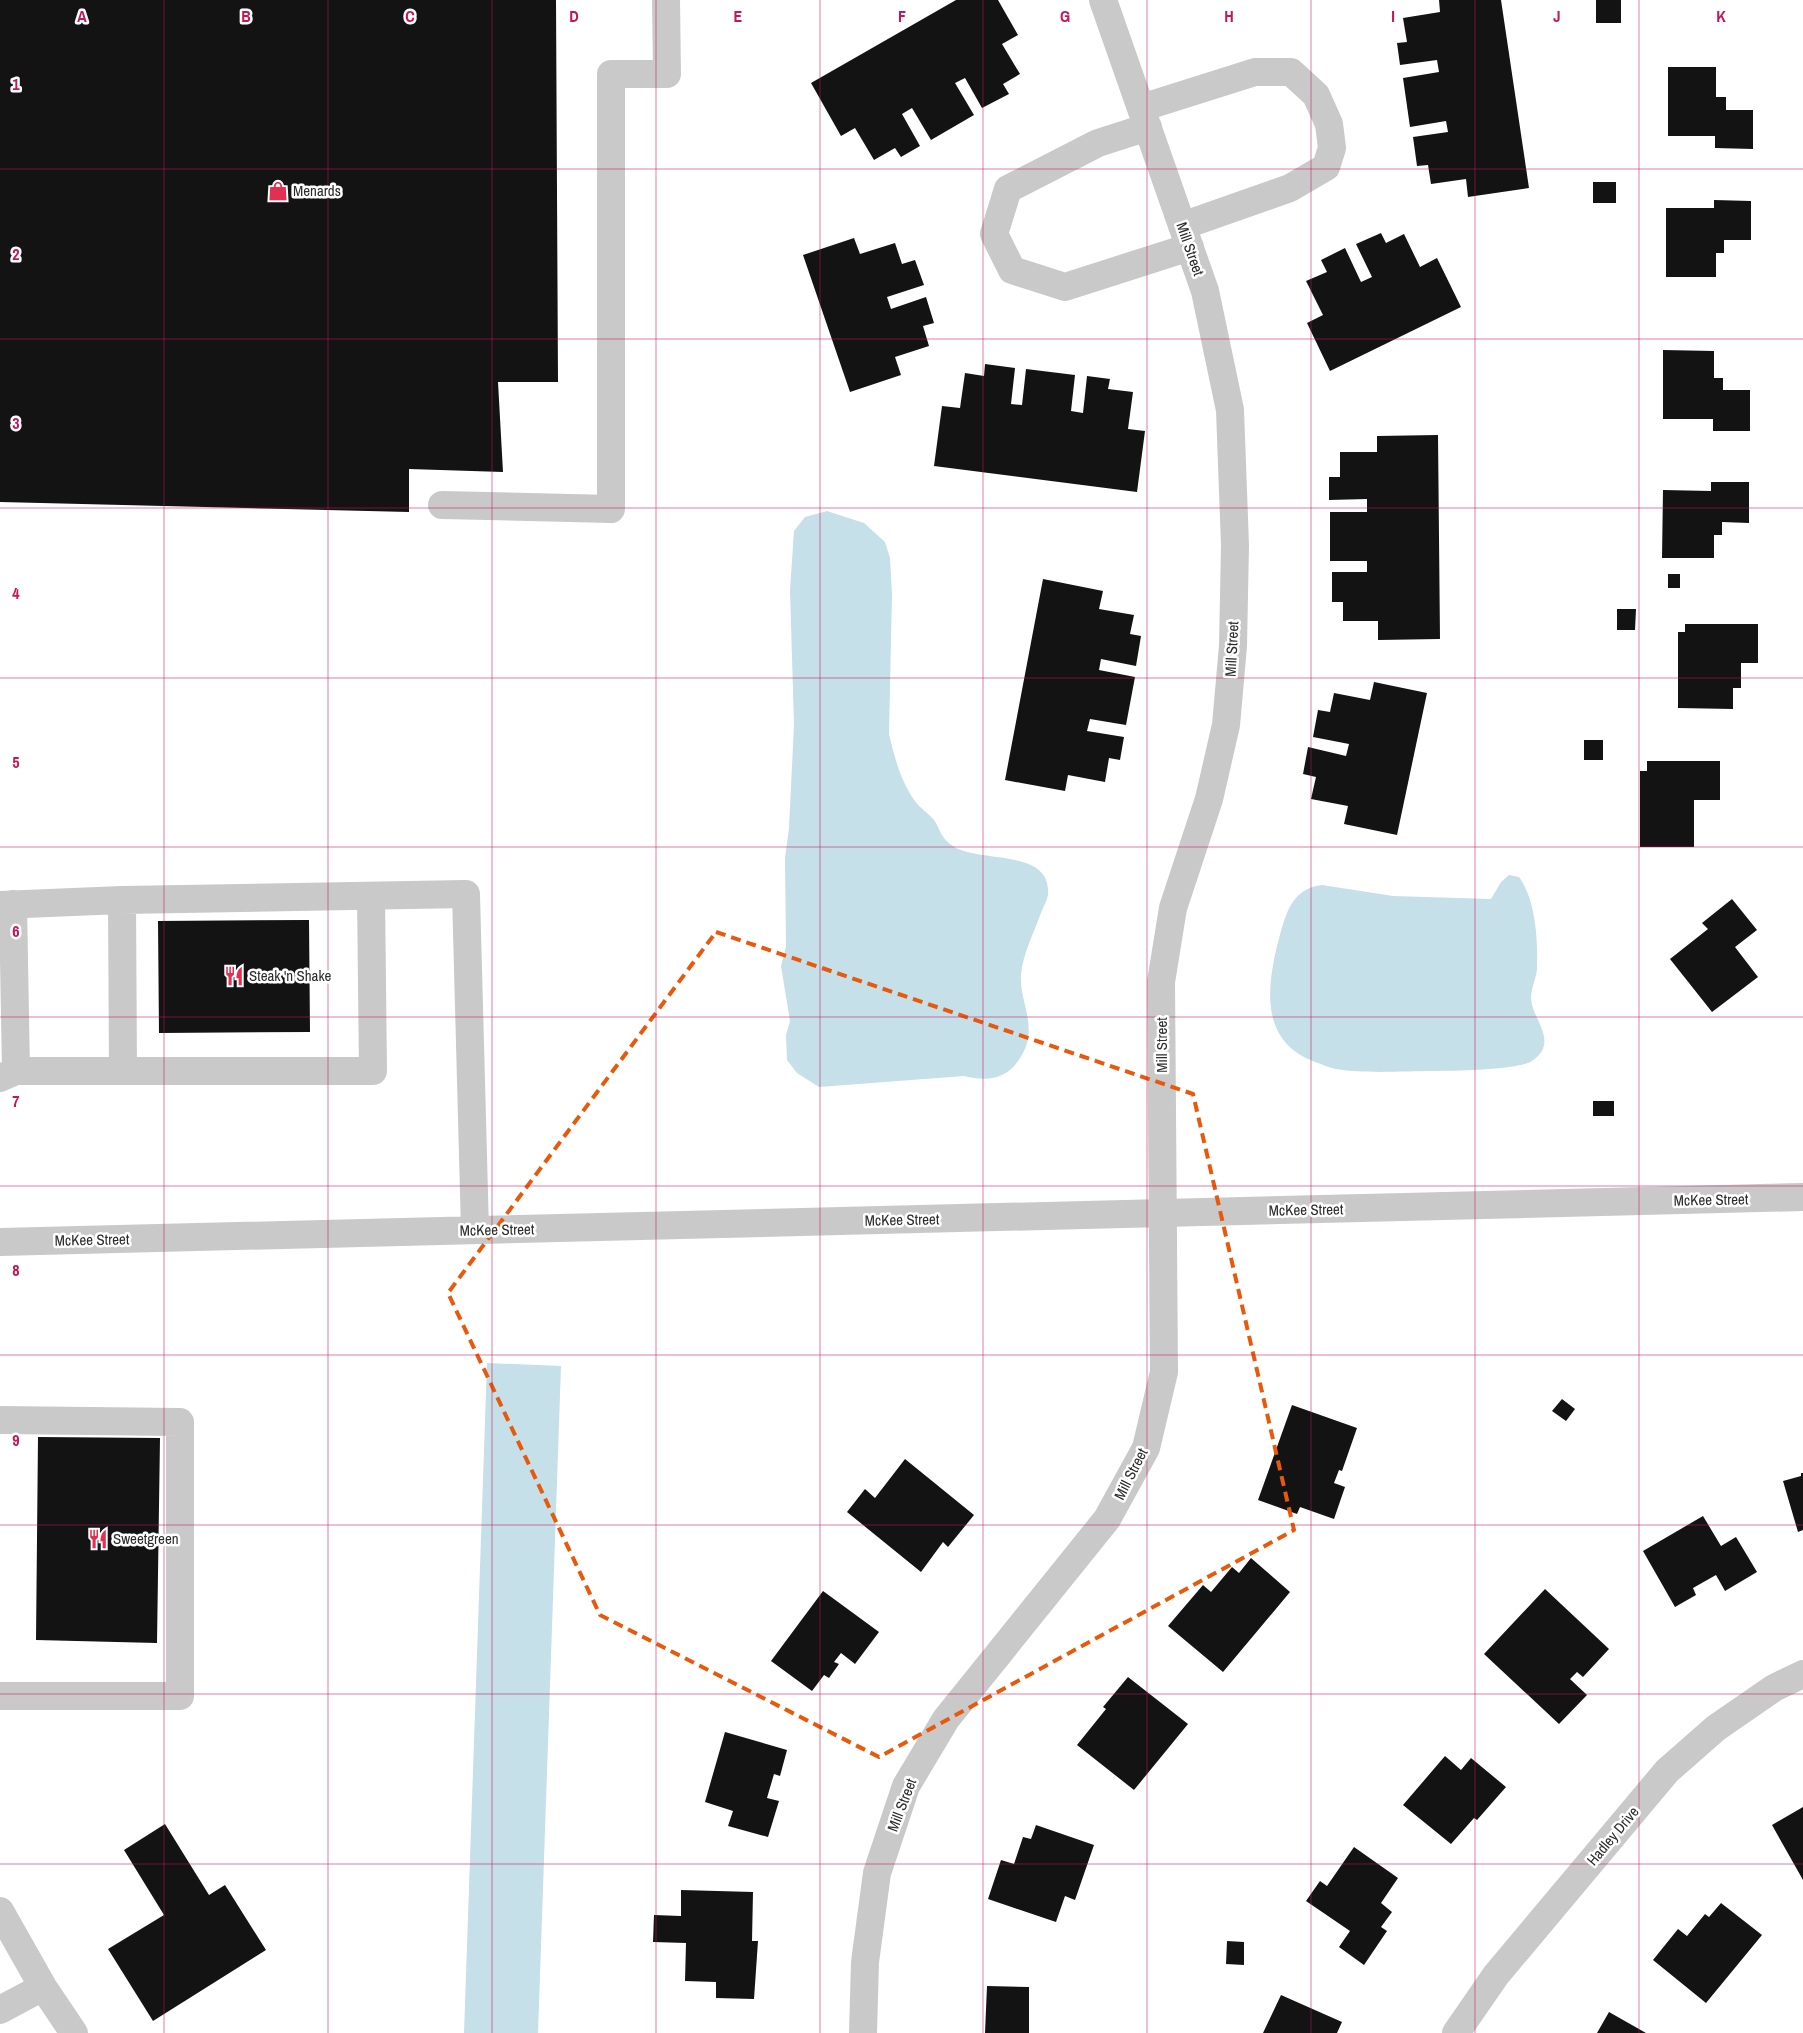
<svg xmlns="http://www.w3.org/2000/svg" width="1803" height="2033" font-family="'Archivo Narrow',sans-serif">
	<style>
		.water { fill: #c5e0e9 }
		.building { fill: #131313 }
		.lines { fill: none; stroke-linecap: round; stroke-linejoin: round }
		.minor { stroke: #c9c9c9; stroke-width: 28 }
		.marked { fill: none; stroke: #e8590c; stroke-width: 4; stroke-dasharray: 10 6; stroke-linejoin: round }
		.grid { fill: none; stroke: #c2185b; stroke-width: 1; stroke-opacity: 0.55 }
		.labels { text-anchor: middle; stroke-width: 5; stroke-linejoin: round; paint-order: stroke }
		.poi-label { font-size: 15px; fill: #2c2c2c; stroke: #fff; text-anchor: start }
		.street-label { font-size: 15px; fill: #2c2c2c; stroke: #fff }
		.grid-label { font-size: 16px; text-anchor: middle; font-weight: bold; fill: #c2185b; stroke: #fff; stroke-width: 5; stroke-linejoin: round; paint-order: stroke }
	</style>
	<rect width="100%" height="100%" fill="#fff"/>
	<path class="water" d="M827,511L864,523L885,542L890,558L892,594L889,734C894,756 901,782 915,801C920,809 931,814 936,823C940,831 942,838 950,844C975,865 1052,846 1048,895C1047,901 1043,907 1041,913C1034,932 1023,954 1021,974C1019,999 1036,1023 1025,1049C1012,1077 993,1083 964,1076L819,1087L797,1073L787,1060L786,1035L790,1021L781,966L786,947L785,858L789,828L794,725L790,590L794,531L805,517Z
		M1509,875L1519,877C1536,900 1538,941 1537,969C1536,979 1531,988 1531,999C1532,1019 1560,1042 1532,1061C1518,1070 1454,1071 1435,1071C1405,1071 1365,1074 1336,1069C1329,1068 1322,1064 1315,1062C1262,1042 1266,993 1277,946C1285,918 1289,889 1322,885L1393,896L1491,899L1501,882Z
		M487,1363L561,1366L538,2033H464Z"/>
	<path class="building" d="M0,0H556L558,382H498L503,472L409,469V512L0,502Z
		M956,0H998L1018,35L1002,44L1020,74L1003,84L1009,94L982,108L965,78L955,83L974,115L931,140L912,108L902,114L920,146L901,157L895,148L874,160L855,128L841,136L811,83Z
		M1439,0H1501L1529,188L1468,197L1466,179L1431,184L1428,165L1417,166L1413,137L1448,132L1446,121L1410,127L1403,78L1439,72L1437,60L1400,65L1397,43L1407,42L1403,18L1440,12Z
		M1596,0H1621V23H1596Z
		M1668,67H1716V97H1726V110H1753V149L1715,148V136H1668Z
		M1593,182H1616V203H1593Z
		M1714,200L1751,201V240H1724V253H1716V277H1666V208H1714Z
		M1381,233L1386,243L1404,234L1420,267L1437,258L1461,307L1330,371L1307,323L1323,315L1306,281L1327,272L1321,260L1345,248L1361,282L1372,277L1356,244Z
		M854,238L860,254L895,243L902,264L915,260L924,285L887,297L891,309L926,297L934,323L923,326L929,346L895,357L901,375L850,392L803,255Z
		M1663,350L1714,351V378H1723V390H1750V431H1713V419H1663Z
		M985,364L1015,368L1011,404L1022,405L1026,369L1075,375L1071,411L1083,413L1087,376L1110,379L1108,389L1133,392L1128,429L1145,431L1137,492L934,466L942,406L960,408L965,373L984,376Z
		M1438,435L1440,639L1378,640V621H1343V602H1332V572H1367V561H1330V512H1367V499L1329,500V477H1340V452H1377V436Z
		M1711,482H1749V523L1722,522V535H1714V558H1662L1663,490L1711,491Z
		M1668,574H1680V588H1668Z
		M1043,579L1103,591L1099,609L1134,615L1130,634L1141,636L1136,666L1101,659L1099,670L1135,677L1126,725L1090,719L1087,731L1124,737L1120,760L1109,758L1105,782L1068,775L1065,791L1005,780Z
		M1617,609H1636L1635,630H1617Z
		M1685,624H1758V663H1741V688H1733V709L1678,708V632H1685Z
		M1374,682L1427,693L1397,835L1344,824L1348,806L1311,799L1316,777L1303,774L1308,747L1346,756L1349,744L1313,737L1318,710L1330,712L1334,693L1370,700Z
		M1584,740H1603V760H1584Z
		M1647,761H1720V800H1694V847H1640V771H1647Z
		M1732,899L1757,930L1735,947L1758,977L1712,1012L1670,959L1708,929L1702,923Z
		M309,920L310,1032L159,1033L158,921Z
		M1593,1101H1614V1116H1593Z
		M1562,1399L1575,1409L1566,1421L1552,1411Z
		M1292,1405L1357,1428L1342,1471L1339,1470L1334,1483L1345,1487L1334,1519L1300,1507L1297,1514L1258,1500Z
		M38,1437L160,1438L157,1643L36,1640Z
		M905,1459L974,1515L948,1547L943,1542L921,1572L847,1512L865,1489L875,1498Z
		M1801,1473H1803V1530L1798,1532L1783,1481L1801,1476Z
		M1703,1516L1721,1546L1736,1537L1757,1572L1725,1591L1716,1575L1693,1588L1696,1595L1675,1607L1643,1551Z
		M1251,1558L1290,1592L1223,1672L1168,1626L1203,1585L1211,1592L1232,1567L1239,1573Z
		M1545,1589L1609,1649L1583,1677L1577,1672L1570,1679L1587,1695L1559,1724L1484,1654Z
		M823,1591L879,1632L855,1664L841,1653L834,1662L839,1664L829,1678L824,1675L812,1691L771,1661Z
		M1128,1677L1188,1724L1134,1790L1077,1745L1106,1709L1103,1707Z
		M725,1732L787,1750L780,1776L774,1774L767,1798L779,1801L768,1837L728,1826L733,1811L705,1802Z
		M1445,1756L1461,1770L1471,1758L1506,1787L1477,1820L1474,1818L1451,1844L1403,1805Z
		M1803,1807V1880L1772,1825Z
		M165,1824L209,1895L225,1885L266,1950L153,2021L108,1949L164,1915L124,1850Z
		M1036,1825L1094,1845L1075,1900L1065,1896L1056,1922L988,1899L1001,1860L1014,1864L1023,1837L1031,1839Z
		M1354,1847L1398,1878L1381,1903L1392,1912L1381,1927L1387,1931L1364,1965L1339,1947L1350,1931L1306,1901L1320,1881L1327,1886Z
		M681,1890L753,1892L752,1941H758L754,1999L716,1998V1982L685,1981L686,1943L653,1942L654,1915L681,1916Z
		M1721,1903L1762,1935L1706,2003L1653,1960L1678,1929L1687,1936L1705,1914L1709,1917Z
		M1227,1941L1244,1942V1965L1226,1964Z
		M987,1986L1029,1987V2033H985Z
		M1281,1995L1342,2022L1337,2033H1263Z
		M1609,2012L1646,2033H1597Z"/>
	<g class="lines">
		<path class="minor" d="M1141,108L1255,72H1291L1316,95L1329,124L1332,148L1326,167L1290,188L1182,226
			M1148,127L1098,143L1008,189L994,234L1012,270L1065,287L1190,247
			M442,505L611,509V74H667L666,0
			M122,900L123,1071
			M0,905L122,900L466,894L475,1230
			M16,1071H373L371,896
			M0,1078L16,1071L13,904
			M0,1242L1803,1197
			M0,1420L180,1422V1696H0
			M0,1911L43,1987L74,2033
			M0,2010L43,1987
			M863,2033L865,1962L877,1873L906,1786L946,1719L1107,1519L1146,1448L1164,1372L1161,982L1173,908L1209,799L1226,725L1233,646L1235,545L1230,410L1205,291L1103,0
			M1456,2033L1496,1975L1667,1771L1716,1728L1774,1688L1803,1674"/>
	</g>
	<path class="marked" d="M716,932L1193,1094L1294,1530L879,1757L600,1615L448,1293Z"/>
	<path class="grid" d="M164,0V2033M328,0V2033M492,0V2033M656,0V2033M820,0V2033M983,0V2033M1147,0V2033M1311,0V2033M1475,0V2033M1639,0V2033M0,169H1803M0,339H1803M0,508H1803M0,678H1803M0,847H1803M0,1017H1803M0,1186H1803M0,1355H1803M0,1525H1803M0,1694H1803M0,1864H1803"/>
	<defs>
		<symbol id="shop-bare" viewBox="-9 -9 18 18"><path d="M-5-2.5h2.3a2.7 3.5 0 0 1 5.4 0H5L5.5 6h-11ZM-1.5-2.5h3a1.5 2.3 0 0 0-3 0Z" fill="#e13051" stroke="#fff" stroke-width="2.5" paint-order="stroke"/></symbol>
		<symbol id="restaurant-bare" viewBox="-9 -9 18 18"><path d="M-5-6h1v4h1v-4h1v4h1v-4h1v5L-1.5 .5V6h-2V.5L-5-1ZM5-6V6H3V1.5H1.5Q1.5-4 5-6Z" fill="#e13051" stroke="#fff" stroke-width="2.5" paint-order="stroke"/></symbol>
	</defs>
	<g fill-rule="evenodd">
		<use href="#shop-bare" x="264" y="177" width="28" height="28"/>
		<use href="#restaurant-bare" x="220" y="962" width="28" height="28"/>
		<use href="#restaurant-bare" x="84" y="1525" width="28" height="28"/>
	</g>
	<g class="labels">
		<g class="poi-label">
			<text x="293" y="196">Menards</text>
			<text x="249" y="981">Steak 'n Shake</text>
			<text x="113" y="1544">Sweetgreen</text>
		</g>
		<g class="street-label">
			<text transform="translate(1190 249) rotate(71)" y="5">Mill Street</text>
			<text transform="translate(1232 649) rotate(-87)" y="5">Mill Street</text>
			<text transform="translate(1162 1045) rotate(-90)" y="5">Mill Street</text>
			<text transform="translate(1711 1200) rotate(-1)" y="5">McKee Street</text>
			<text transform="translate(1306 1210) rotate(-1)" y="5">McKee Street</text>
			<text transform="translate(902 1220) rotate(-1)" y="5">McKee Street</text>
			<text transform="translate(497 1230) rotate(-1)" y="5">McKee Street</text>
			<text transform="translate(92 1240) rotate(-1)" y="5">McKee Street</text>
			<text transform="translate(1131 1474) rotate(-63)" y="5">Mill Street</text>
			<text transform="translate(902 1805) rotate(-69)" y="5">Mill Street</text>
			<text transform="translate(1613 1836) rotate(-50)" y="5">Hadley Drive</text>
		</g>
	</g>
	<g class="grid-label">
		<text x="82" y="22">A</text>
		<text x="246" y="22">B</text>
		<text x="410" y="22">C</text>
		<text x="574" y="22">D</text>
		<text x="738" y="22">E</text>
		<text x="902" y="22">F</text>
		<text x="1065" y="22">G</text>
		<text x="1229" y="22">H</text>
		<text x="1393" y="22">I</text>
		<text x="1557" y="22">J</text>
		<text x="1721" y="22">K</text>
		<text x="16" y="90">1</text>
		<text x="16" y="260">2</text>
		<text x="16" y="429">3</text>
		<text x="16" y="599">4</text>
		<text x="16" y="768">5</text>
		<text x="16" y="937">6</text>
		<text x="16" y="1107">7</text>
		<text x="16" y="1276">8</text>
		<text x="16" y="1446">9</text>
	</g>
</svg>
